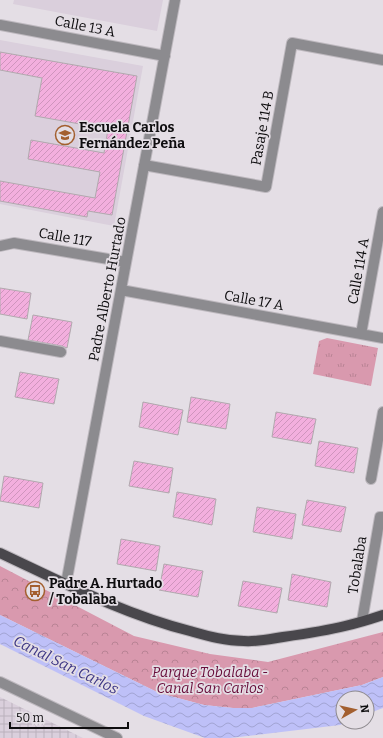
<svg xmlns="http://www.w3.org/2000/svg" width="383" height="738" font-family="Bitter,serif">
	<style>
		.built { fill: #dacfdc }
		.industrial { fill: url(#industrial-grid) }
		.grass { fill: url(#grass-tufts) }
		.forest { fill: url(#forest-crowns) }
		.water { fill: url(#water-waves) }
		.building { fill: url(#building-hatch); stroke: #b1a9ae }
		.lines { fill: none; stroke-linecap: round; stroke-linejoin: round }
		.minor-casing { stroke: #bdb8be; stroke-width: 12 }
		.major-casing { stroke: #bdb8be; stroke-width: 12 }
		.minor { stroke: #8c8b8f; stroke-width: 10 }
		.major { stroke: #49474c; stroke-width: 10 }
		.labels { text-anchor: middle; stroke-width: 3.5; stroke-linejoin: round; paint-order: stroke }
		.street-label { font-size: 14px; fill: #0e0d0f; stroke: #e4dee5 }
		.poi-label { font-size: 14px; font-weight: bold; fill: #0e0d0f; stroke: #e4dee5; text-anchor: start }
		.park-label { font-size: 14px; font-style: italic; fill: #680d3a; stroke: #e4dee5 }
		.water-label { font-size: 15px; font-style: italic; fill: #3d3685; stroke: #e4dee5 }
	</style>
	<defs>
		<pattern id="industrial-grid" width="8" height="8" patternUnits="userSpaceOnUse"><rect width="8" height="8" fill="#dacfdc"/><path d="M0 4h8M4 0v8" fill="none" stroke="#bab1bc"/></pattern>
		<pattern id="grass-tufts" width="24" height="20" patternUnits="userSpaceOnUse"><rect width="24" height="20" fill="#d999ae"/><path d="M3 7l-1-3M5 7V3M7 7l1-3M15 17l-1-3M17 17v-4M19 17l1-3" fill="none" stroke="#b98394"/></pattern>
		<pattern id="forest-crowns" width="20" height="18" patternUnits="userSpaceOnUse"><rect width="20" height="18" fill="#d999ae"/><path d="M2 6a3 3 0 1 1 6 0M12 15a3 3 0 1 1 6 0" fill="none" stroke="#b98394"/></pattern>
		<pattern id="water-waves" width="16" height="10" patternUnits="userSpaceOnUse"><rect width="16" height="10" fill="#bec0f8"/><path d="M0 5q4-4 8 0t8 0" fill="none" stroke="#a2a4d3"/></pattern>
		<pattern id="building-hatch" width="6" height="6" patternUnits="userSpaceOnUse"><rect width="6" height="6" fill="#f3afde"/><path d="M-1 1l2-2M0 6l6-6M5 7l2-2" fill="none" stroke="#cf95bd"/></pattern>
	</defs>
	<rect width="100%" height="100%" fill="#e4dee5"/>
	<path class="built" d="M14,0H163L157,31L13,4Z
		M0,40L143,66L114,226L0,204Z"/>
	<path class="industrial" d="M0,697L83,738H0Z"/>
	<path class="grass" d="M327,338L378,348L371,386L313,374L319,341Z"/>
	<path class="forest" d="M0,566L134,636L210,654L268,662L383,632V677L362,685L252,708H233L204,705L159,693L0,615Z"/>
	<path class="water" d="M0,615L159,693L204,705L233,708H252L362,685L383,677V708L367,714V698H343V722H347L340,725L230,738H205L144,716L0,644Z"/>
	<path class="building" d="M0,52L137,76L112,215L88,211L87,217L0,201V181L95,198L100,172L28,159L31,140L104,153L108,129L35,116L42,78L0,70Z
		M0,288L31,293L27,319L0,314Z
		M33,315L72,322L67,348L62,346L28,340Z
		M20,372L59,379L54,404L15,397Z
		M191,397L230,404L226,429L187,422Z
		M143,402L183,410L178,435L139,427Z
		M276,412L316,419L311,444L272,437Z
		M319,441L358,448L354,473L315,466Z
		M134,461L173,468L169,493L129,486Z
		M4,476L43,483L39,508L0,501Z
		M177,492L216,499L212,525L173,517Z
		M307,500L346,507L341,532L302,525Z
		M257,507L296,514L292,539L253,532Z
		M121,539L160,546L156,571L117,564Z
		M164,564L203,571L198,597L159,590Z
		M292,574L331,582L327,607L288,600Z
		M243,581L282,588L277,613L238,606Z"/>
	<g class="lines">
		<defs>
			<path id="minor" d="M0,25L165,56
				M144,165L266,187L292,43L383,60
				M0,246L14,243L126,262
				M121,290L383,338
				M361,334L383,212
				M0,341L61,352
				M371,479L383,412
				M66,584L175,0
				M362,621L380,517H383
				M0,682L117,738"/>
			<path id="major" d="M0,553C62,582 123,614 190,631C208,636 225,641 244,641C257,642 270,639 283,637C304,634 325,631 345,626C358,623 371,619 383,615"/>
		</defs>
		<use href="#minor" class="minor-casing"/>
		<use href="#major" class="major-casing"/>
		<use href="#minor" class="minor"/>
		<use href="#major" class="major"/>
	</g>
	<defs>
		<symbol id="school-ring" viewBox="-11 -11 22 22"><circle r="9.5" fill="#e4dee5" stroke="#a35f2f" stroke-width="1.5"/><path d="M0-5L7-2L0 1L-7-2ZM-4 1L0 2.5L4 1V4Q0 6-4 4Z" fill="#a35f2f"/></symbol>
		<symbol id="bus-ring" viewBox="-11 -11 22 22"><circle r="9.5" fill="#e4dee5" stroke="#a35f2f" stroke-width="1.5"/><path d="M-5-6H5V4H4V6H2V4H-2V6H-4V4H-5ZM-3.5-4V0h7V-4ZM-3.5 1.2v1.5H-2V1.2ZM2 1.2v1.5H3.5V1.2Z" fill="#a35f2f"/></symbol>
	</defs>
	<g fill-rule="evenodd">
		<use href="#school-ring" x="54" y="124" width="22" height="22"/>
		<use href="#bus-ring" x="24" y="580" width="22" height="22"/>
	</g>
	<g class="labels">
		<g class="street-label">
			<text transform="translate(85 26) rotate(11)" y="5">Calle 13 A</text>
			<text transform="translate(262 128) rotate(-80)" y="5">Pasaje 114 B</text>
			<text transform="translate(65 237) rotate(10)" y="5">Calle 117</text>
			<text transform="translate(358 271) rotate(-80)" y="5">Calle 114 A</text>
			<text transform="translate(107 289) rotate(-79)" y="5">Padre Alberto Hurtado</text>
			<text transform="translate(254 300) rotate(10)" y="5">Calle 17 A</text>
			<text transform="translate(357 565) rotate(-81)" y="5">Tobalaba</text>
		</g>
		<g class="poi-label">
			<text x="79" y="132">Escuela Carlos<tspan x="79" dy="16">Fernández Peña</tspan></text>
			<text x="49" y="588">Padre A. Hurtado<tspan x="49" dy="16">/ Tobalaba</tspan></text>
		</g>
		<g class="park-label">
			<text x="210" y="677">Parque Tobalaba -<tspan x="210" dy="16">Canal San Carlos</tspan></text>
		</g>
		<g class="water-label">
			<text transform="translate(66 665) rotate(26)" y="5">Canal San Carlos</text>
		</g>
	</g>
	<g transform="translate(355 710) rotate(82)"><circle r="19" fill="#e4dee5" stroke="#8e8a8f"/>
	<path d="M0-3L7 15L0 10L-7 15Z" fill="#a35f2f"/>
	<text y="-6" font-size="11" font-weight="bold" text-anchor="middle" fill="#0e0d0f">N</text>
	</g>
	<path d="M10 722v6h118v-6" fill="none" stroke="#0e0d0f" stroke-width="2"/>
	<text x="16" y="722" font-size="12" fill="#0e0d0f" stroke="#e4dee5" stroke-width="3" paint-order="stroke">50 m</text>
</svg>
